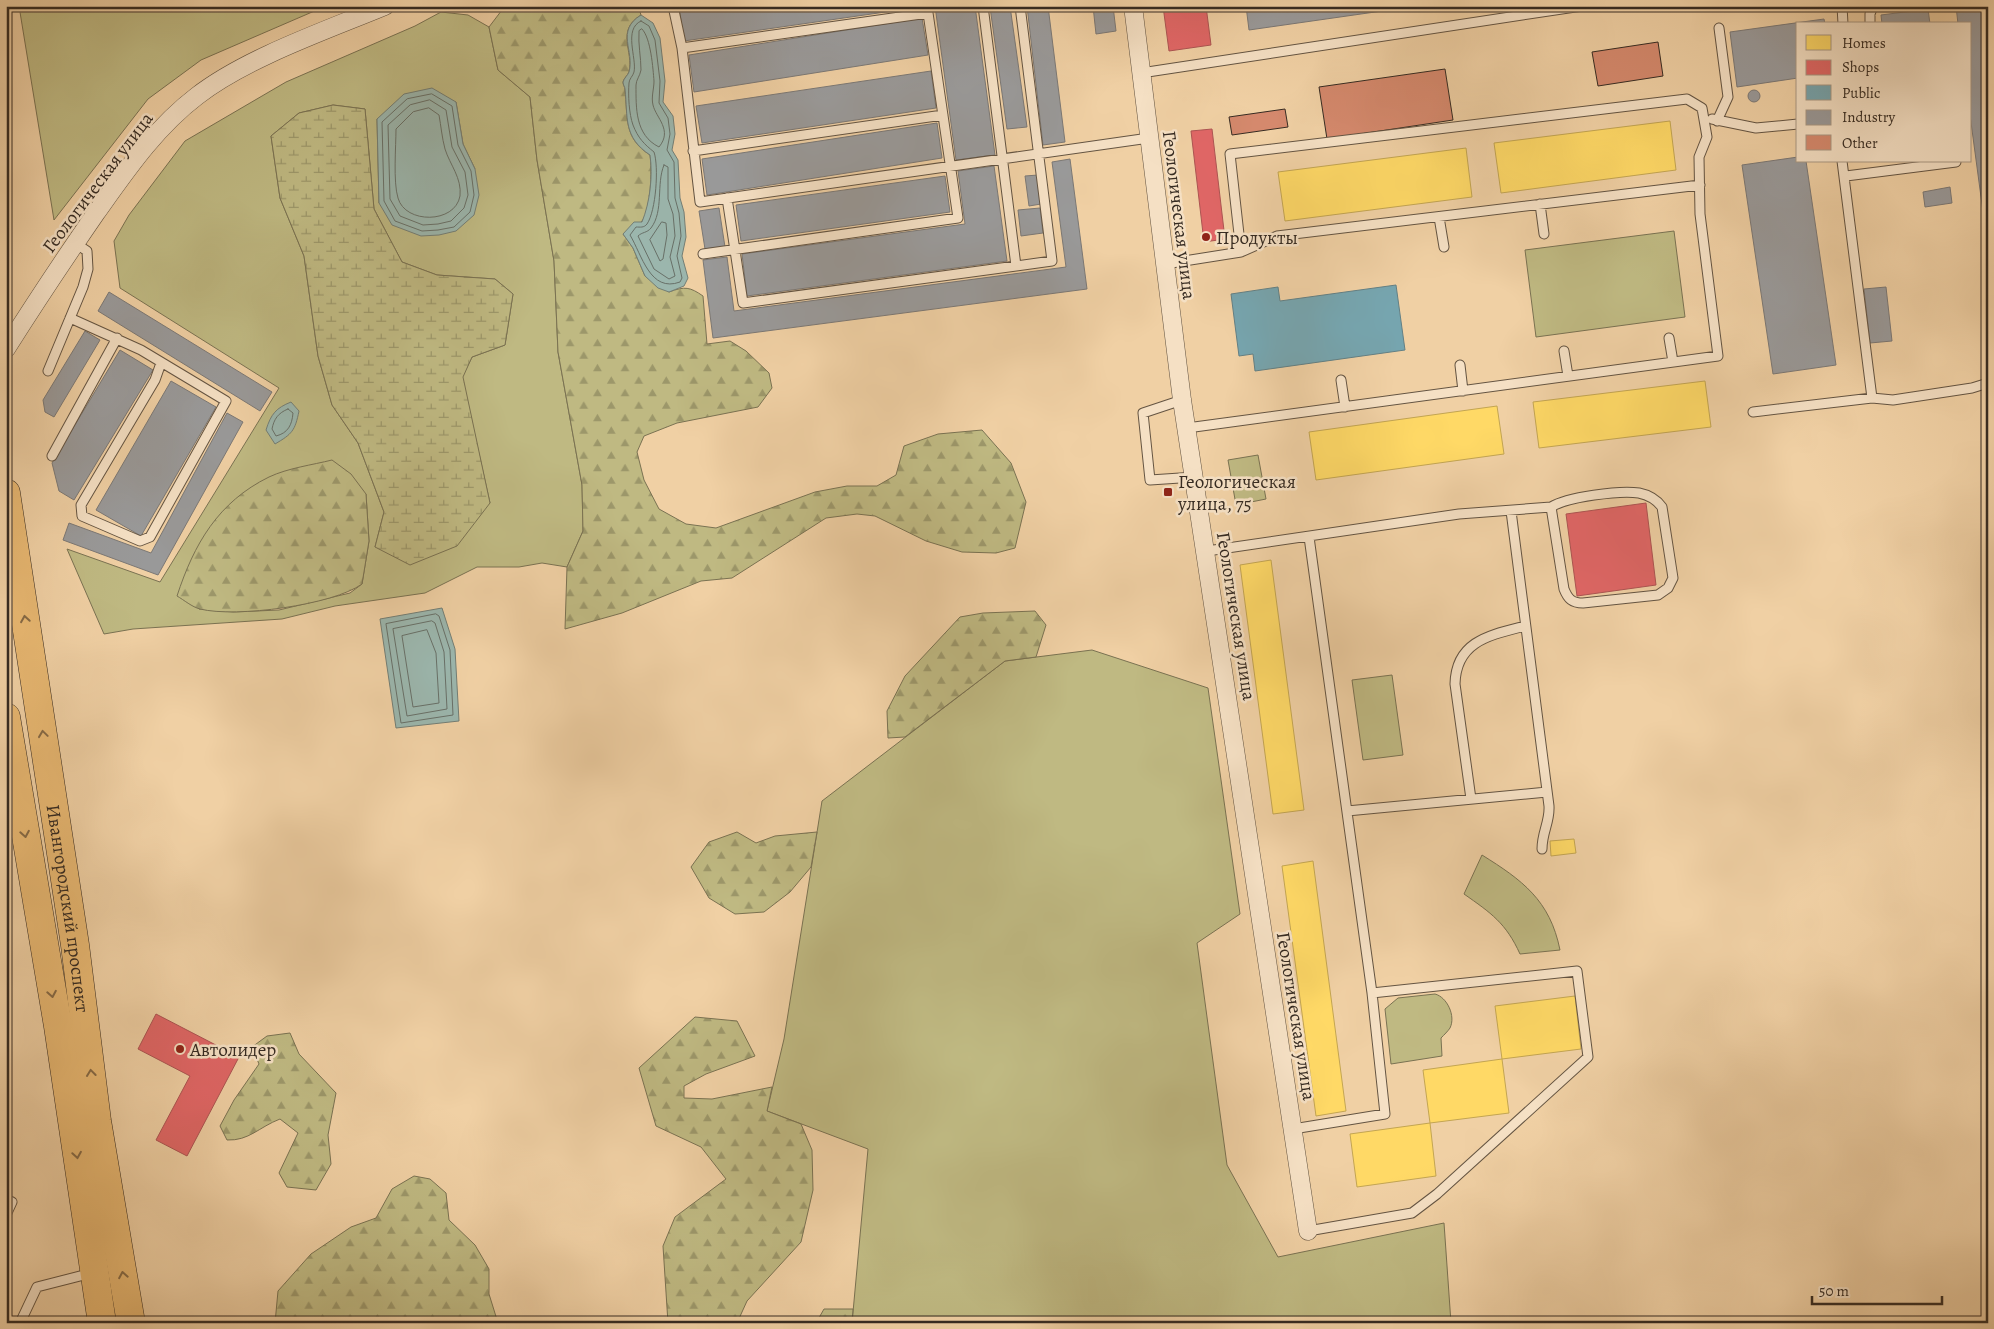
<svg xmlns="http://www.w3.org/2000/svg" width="1994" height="1329" font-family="Alegreya,serif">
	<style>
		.green { fill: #bfb982; stroke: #7a7252; fill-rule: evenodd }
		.forest { fill: url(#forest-firs); stroke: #7a7252 }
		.wetland { fill: url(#wetland-marsh); stroke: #7a7252 }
		.water { fill: #9bb6ad; stroke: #737e75 }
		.homes { fill: #ffd966; stroke: #c3a552 }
		.shops { fill: #e06666; stroke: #ad5452 }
		.public { fill: #76a5af; stroke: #638085 }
		.industry { fill: #999; stroke: #7b7875 }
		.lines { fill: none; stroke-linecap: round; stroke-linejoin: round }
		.shore { stroke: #687068; stroke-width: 1 }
		.building { fill: #d5896d; stroke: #362b22 }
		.service-casing { stroke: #645442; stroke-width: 11 }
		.minor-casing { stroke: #645442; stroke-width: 19 }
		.trunk-casing { stroke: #362b22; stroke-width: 29 }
		.service { stroke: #f5e0c4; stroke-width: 9 }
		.minor { stroke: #f5e0c4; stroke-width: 18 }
		.trunk { stroke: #e8b872; stroke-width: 28 }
		.oneway { stroke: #866a46 }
		.poi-dot { fill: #8f2418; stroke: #f5e0c4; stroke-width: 2 }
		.labels { text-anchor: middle; stroke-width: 5; stroke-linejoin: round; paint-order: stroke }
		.street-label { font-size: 19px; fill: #362b22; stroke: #f5e0c4 }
		.poi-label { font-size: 19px; fill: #362b22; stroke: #f5e0c4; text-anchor: start }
	</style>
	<defs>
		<pattern id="forest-firs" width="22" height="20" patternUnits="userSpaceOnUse" patternTransform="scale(1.25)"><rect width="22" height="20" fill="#bfb982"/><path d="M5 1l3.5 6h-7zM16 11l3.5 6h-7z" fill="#9c976a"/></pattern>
		<pattern id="wetland-marsh" width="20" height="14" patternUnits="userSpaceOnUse" patternTransform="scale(1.25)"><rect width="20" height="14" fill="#bfb982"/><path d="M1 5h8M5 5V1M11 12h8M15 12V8" fill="none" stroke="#9c976a"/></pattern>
	</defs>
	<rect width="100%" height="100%" fill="#f0d0a4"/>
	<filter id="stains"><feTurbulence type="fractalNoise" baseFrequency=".004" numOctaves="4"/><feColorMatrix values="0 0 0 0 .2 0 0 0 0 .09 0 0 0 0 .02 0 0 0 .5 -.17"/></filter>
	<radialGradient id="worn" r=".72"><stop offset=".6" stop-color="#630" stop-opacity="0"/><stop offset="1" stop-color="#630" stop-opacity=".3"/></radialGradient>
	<path class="green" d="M19,6H326L201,60L148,99L54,220Z
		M441,12L468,15L489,27L498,70L530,97L537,160L554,261L558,352L582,485L583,531L567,567L542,563L519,567H477L425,593L335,606L282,619L133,629L104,634L67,549L160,582L279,388L120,288L114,241L129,215L185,141L286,82L415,26ZM456,102L463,144L475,169L379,203L377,119ZM333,105L365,109L374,209L402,262L437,275L495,279L513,294L505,345L472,357L462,377L490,503L375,547L384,512L358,443L332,405L318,356L304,256L280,198L271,136L299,113ZM366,494L369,541L362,584L350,593L279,610L233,612L199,609Z
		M1674,231L1685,317L1536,337L1525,250Z
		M1258,455L1266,499L1236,505L1228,460Z
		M1092,650L1208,688L1240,914L1197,943L1227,1165L1278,1257L1444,1223L1451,1323H852L868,1149L767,1111L784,1039L822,801L1005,661Z
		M1392,675L1403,755L1363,760L1352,680Z
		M1482,855C1522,880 1550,900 1560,950L1520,954C1506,923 1491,913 1464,894Z
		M1435,994C1447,997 1456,1016 1450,1028C1448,1031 1444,1035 1441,1038L1442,1056L1391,1064L1385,1009L1398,998Z"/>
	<path class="forest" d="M505,6H638L641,15C615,31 634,51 629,72C628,75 624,78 623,82C623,85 625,87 625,89C628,117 623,138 650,155C652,170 651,209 642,221C639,226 628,231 623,234L633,248L645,276L669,292C685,286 690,287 703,296L707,344L730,341L746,351L769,373L772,388L758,407L677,423L644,436L637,452L644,480L659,509L686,524L716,528L815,492L847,486H877L896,475L904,446L938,434L982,430L1011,463L1026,502L1015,548L996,553L962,552L926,541L875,516L857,514L826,518L732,578L701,581L622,613L565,629L567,567L583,531L582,485L558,352L554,261L537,160L530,97L498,70L489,27Z
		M332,460L351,474L366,494L369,541L362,584C333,605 236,618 200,609C192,607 184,600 177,596C194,544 218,502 269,477C288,468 312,465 332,460Z
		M1035,611L1046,625L1036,657L1005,661L905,737L888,738L887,711L905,676L960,617L983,613Z
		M737,832L756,843L775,836L817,832L811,867L790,892L764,912L735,914L709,898L691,867L709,842Z
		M695,1017L737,1021L755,1056L706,1074L684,1086V1098L712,1099L772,1087L767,1111L801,1124L812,1150L813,1190L801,1242L747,1301L737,1323H668L663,1246L675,1217L726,1179L701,1147L656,1126L639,1068Z
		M290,1033L299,1054L336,1093L328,1135L331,1164L316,1190L287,1187L279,1173L298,1133L280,1119C259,1127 249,1141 227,1140L220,1126L234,1100L259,1064L252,1047L267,1036Z
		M414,1176L430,1179L446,1193L449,1220L475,1245L489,1269V1294L498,1323H275L278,1291L311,1254L351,1227L376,1218L392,1189Z
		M824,1309H853L852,1323H816Z"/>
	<path class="wetland" d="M333,105L365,109L374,209L402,262L437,275L495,279L513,294L505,345L472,357L463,377L490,503L457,546L410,565L375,547L384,512L358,443L332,405L318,356L304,256L280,198L271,136L299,113Z"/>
	<path class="water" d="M641,15L653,23L660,38L665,81L663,102L673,116L675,134L672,150L678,160L680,198L684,212L686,237L682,256L688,278L684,286L669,292L658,288L645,276L633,248L623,234L634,222H642C650,202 653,176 650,155C623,137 628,118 625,89C625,87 623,85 623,82C624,78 628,75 629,72C635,51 615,31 641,15Z
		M432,88L456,102L463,144L475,169L479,195L474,215L456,231L439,235L421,236L392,225L379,203L377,119L404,94Z
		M291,402L299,411C295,431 292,434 275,444L266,430C271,414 276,408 291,402Z
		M442,608L455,649L459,721L396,728L380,619Z"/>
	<path class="homes" d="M1670,121L1676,170L1501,193L1494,143Z
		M1466,148L1472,197L1285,221L1278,172Z
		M1705,381L1711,427L1539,448L1533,402Z
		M1497,406L1504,454L1316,480L1309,432Z
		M1271,560L1304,810L1273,814L1240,565Z
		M1574,839L1576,853L1551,856L1550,841Z
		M1313,861L1346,1111L1316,1116L1282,866Z
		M1575,996L1581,1049L1502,1059L1495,1006Z
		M1502,1059L1509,1113L1430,1123L1423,1070Z
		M1430,1123L1436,1176L1357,1187L1350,1134Z"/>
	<path class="shops" d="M1163,6H1206L1211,45L1169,51Z
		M1212,129L1225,239L1204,242L1191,131Z
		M1646,503L1656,585L1577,596L1566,514Z
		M156,1014L239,1057L187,1156L156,1140L190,1076L138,1049Z"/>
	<path class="public" d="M1396,285L1405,350L1255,371L1253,354L1239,356L1231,294L1278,287L1280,301Z"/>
	<path class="industry" d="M679,6H927L684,41Z
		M935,6H975L995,155L956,160Z
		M1010,6L1027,127L1007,129L990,7Z
		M1027,6H1048L1065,142L1043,145Z
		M1093,6H1113L1116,31L1096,34Z
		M1246,6H1417L1249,30Z
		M1956,6H1988V249L1970,115V24H1958Z
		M1928,9L1930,24H1882L1881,15Z
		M922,18L928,55L694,92L689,55Z
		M1824,19L1825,24H1798V78L1737,87L1730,32Z
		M931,71L936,108L702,143L696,106Z
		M1748 96a6 6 0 1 1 12 0a6 6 0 1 1-12 0Z
		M937,123L942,158L707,195L702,159Z
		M1798,157V161H1806L1836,365L1773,374L1742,165Z
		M1070,159L1087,289L713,338L703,260L727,257L734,311L1066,267L1052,162Z
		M994,166L1007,261L747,296L742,254L965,224L958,171Z
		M1038,175L1041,204L1029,206L1025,176Z
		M945,176L950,212L741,241L736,205Z
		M1950,187L1952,203L1925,207L1923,192Z
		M719,208L725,247L705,249L699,211Z
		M1040,208L1043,233L1021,236L1018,210Z
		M1886,287L1892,341L1870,343L1864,289Z
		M109,292L272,392L260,411L98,311Z
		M85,331L100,340L54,417L45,412L43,400Z
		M120,350L153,370L74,500L59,491L52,463Z
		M171,381L216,407L141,536L96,510Z
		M227,413L243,422L158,575L63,540L69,523L151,553Z"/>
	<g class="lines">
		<path class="shore" d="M641,21L649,26L655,40L660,81L659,103L668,118L670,134L667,150L674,162L675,198L679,213L681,236L677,256L682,278L680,282C650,293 642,255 630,235L636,227C640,227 644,228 647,224C656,211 659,167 654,152C644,144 638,138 633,125C629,114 628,95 629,83C629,79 633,76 634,72C637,58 623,29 641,21Z
			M642,29C651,38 653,69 654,81C654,89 651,97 653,105C656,118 673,130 659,147C635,135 636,108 636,85C636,80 640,76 641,70C641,57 638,45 639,31Z
			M432,94L452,106L458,145L471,171L474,195L470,212L454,227L438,230L422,231L395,221L384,201L382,122L407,99Z
			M430,100L446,110L452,147L465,172L468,195L464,208L451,221L438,224L423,225L400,216L390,199L388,125L410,105Z
			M429,108L439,115C441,126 442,138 445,149C450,165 462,178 460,196C455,224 405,224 398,198C393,182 396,146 396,129L413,112Z
			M664,165L668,167V199L673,214L675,236L670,257L675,276L669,279L654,269L638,236C642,232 647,233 651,228C664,211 656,184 664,165Z
			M662,222L666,223L667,235L663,259L660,261L650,240Z
			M288,409L293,413C292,425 288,433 276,436L272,429C274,419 278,413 288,409Z
			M436,614L439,616L450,650L453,715L401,723L386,624Z
			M432,621L435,623L444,652L447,709L407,716L393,629Z
			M427,630L436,653L439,703L413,707L402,636Z"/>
	</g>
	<path class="building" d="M1658,42L1663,76L1598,86L1592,52Z
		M1445,69L1453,120L1327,139L1319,87Z
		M1285,109L1288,127L1232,135L1229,117Z"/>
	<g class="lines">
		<defs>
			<path id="service" d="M673,6L682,48L700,202L1149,138
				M1842,6L1843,24
				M1870,24V14L1873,6
				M682,48L928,13L958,218L703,254
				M1141,73L1582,6
				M1712,119L1756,128L1798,124
				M1717,121L1728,97L1719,28
				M693,151L943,115
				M1842,161L1872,398
				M1846,176L1956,162
				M727,198L743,303L1016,266L983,6
				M1540,204L1544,234
				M1439,217L1444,247
				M1165,264L1241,252L1277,236L1700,185
				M1016,266L1052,261L1020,6
				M70,318L141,350L226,401L150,537L140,541L82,516L81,505L155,380L161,363
				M1669,338L1673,362
				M1564,351L1568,376
				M1460,365L1463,391
				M48,371L83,287L88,269L87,251L75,243
				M1341,380L1345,407
				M1182,400L1143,413L1150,480L1195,477
				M1753,412L1872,398L1893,400L1972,388L1988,383
				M1187,428L1718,356L1700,214L1699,157L1707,137L1702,108L1687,99L1230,154L1241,252
				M52,456L117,338
				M1511,511L1549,806C1550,822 1542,832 1542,849
				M1207,551L1459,514L1551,507C1567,497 1620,490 1639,493C1649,495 1656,499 1662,507L1673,578L1668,588L1658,595L1583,603C1572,603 1568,599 1564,589L1551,507
				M1471,799L1455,684C1456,641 1490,635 1525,626
				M1347,811L1547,792
				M1293,1129L1385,1114L1372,993L1309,537
				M6,1199L12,1202L6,1215
				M1308,1231L1412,1213L1437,1194L1588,1057L1577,971L1372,993
				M20,1323L37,1287L92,1273"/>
			<path id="minor" d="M1133,6L1182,400L1308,1231
				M6,349C35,303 65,258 96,213C126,171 155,128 197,96C246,58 327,30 385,6"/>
			<g id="trunk">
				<path id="s1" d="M6,493L75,945L97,1121L131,1323"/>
				<path d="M6,717L58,1026L102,1323"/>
			</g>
		</defs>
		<use href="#service" class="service-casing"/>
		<use href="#minor" class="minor-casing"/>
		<use href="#trunk" class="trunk-casing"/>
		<use href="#service" class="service"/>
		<use href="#minor" class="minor"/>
		<use href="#trunk" class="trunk"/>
	</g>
	<defs><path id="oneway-chevron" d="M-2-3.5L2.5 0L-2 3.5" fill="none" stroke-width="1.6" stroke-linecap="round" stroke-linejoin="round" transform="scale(1.25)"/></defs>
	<g class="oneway">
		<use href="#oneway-chevron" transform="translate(25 619) rotate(-99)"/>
		<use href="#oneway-chevron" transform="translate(43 734) rotate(-98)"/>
		<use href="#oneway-chevron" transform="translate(25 834) rotate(80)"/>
		<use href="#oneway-chevron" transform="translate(52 994) rotate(80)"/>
		<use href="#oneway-chevron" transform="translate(91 1073) rotate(-97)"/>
		<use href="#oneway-chevron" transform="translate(77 1155) rotate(81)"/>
		<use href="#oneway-chevron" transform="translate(123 1275) rotate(-100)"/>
	</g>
	<g class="poi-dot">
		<circle cx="1206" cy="237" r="5"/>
		<rect x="1163" y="487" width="10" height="10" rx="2.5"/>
		<circle cx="180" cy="1049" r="5"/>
	</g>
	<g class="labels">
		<g class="street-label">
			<text transform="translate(97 182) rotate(-53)" y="7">Геологическая улица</text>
			<text transform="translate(1180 215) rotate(83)" y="7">Геологическая улица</text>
			<text transform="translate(1237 616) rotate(81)" y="7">Геологическая улица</text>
			<text dy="7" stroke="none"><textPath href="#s1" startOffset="420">Ивангородский проспект</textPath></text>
			<text transform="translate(1297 1016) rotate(81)" y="7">Геологическая улица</text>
		</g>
		<g class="poi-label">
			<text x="1216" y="244">Продукты</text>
			<text x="1178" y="488">Геологическая<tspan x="1178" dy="22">улица, 75</tspan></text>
			<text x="190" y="1056">Автолидер</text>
		</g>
	</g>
	<rect width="1994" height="1329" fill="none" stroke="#f0d0a4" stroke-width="25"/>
	<rect x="8" y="8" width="1979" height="1314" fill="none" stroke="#362b22" stroke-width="2.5"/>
	<rect x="12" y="12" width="1969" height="1304" fill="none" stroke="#362b22"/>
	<rect x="1796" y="22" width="175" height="140" fill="#f5e0c4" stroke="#a99883"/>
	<rect x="1806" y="35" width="25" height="15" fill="#ffd966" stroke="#a99883"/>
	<text x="1842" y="48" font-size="15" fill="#362b22">Homes</text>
	<rect x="1806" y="60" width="25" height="15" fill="#e06666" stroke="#a99883"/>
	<text x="1842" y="72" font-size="15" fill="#362b22">Shops</text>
	<rect x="1806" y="85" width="25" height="15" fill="#76a5af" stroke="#a99883"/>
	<text x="1842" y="98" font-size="15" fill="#362b22">Public</text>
	<rect x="1806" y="110" width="25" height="15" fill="#999999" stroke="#a99883"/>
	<text x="1842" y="122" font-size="15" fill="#362b22">Industry</text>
	<rect x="1806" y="135" width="25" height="15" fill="#d5896d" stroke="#a99883"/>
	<text x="1842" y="148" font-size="15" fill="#362b22">Other</text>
	<path d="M1812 1296v8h130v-8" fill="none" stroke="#362b22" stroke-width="2.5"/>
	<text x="1819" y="1296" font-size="15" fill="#362b22" stroke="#f5e0c4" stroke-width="4" paint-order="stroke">50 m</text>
	<rect width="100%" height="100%" filter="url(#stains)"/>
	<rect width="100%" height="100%" fill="url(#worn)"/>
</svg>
